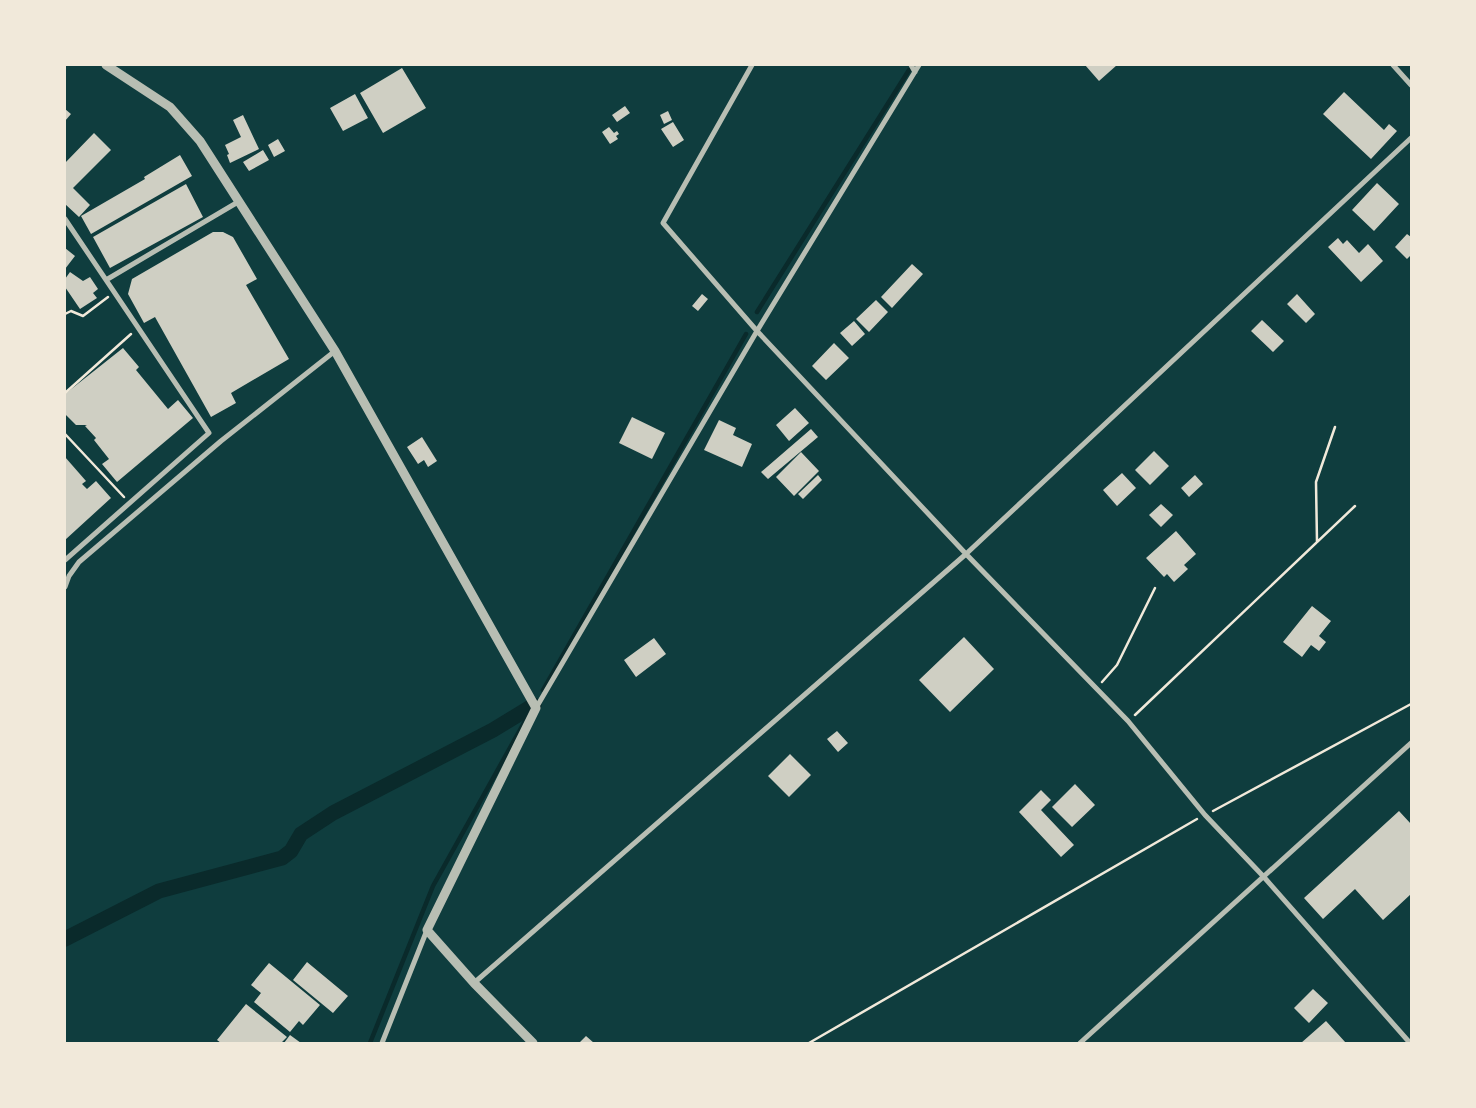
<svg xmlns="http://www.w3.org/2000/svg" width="1476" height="1108" font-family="'Archivo Narrow',sans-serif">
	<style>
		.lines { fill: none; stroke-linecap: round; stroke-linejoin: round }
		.stream { stroke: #0a2a2b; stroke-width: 4.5 }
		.canal { stroke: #0a2a2b; stroke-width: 15 }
		.building { fill: #cfcfc3 }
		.path { stroke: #f1e9da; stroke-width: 2.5 }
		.minor { stroke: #b8beb3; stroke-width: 5 }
		.tertiary { stroke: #b8beb3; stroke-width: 9 }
	</style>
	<rect width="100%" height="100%" fill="#0f3d3e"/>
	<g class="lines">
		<path class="stream" d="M757,312L909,70
			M543,690L746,334
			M370,1043L433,886L525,721"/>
		<path class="canal" d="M65,939L159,891L282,858L291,851L301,834L333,813L493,730L534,705"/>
	</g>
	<path class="building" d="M1085,65H1117L1099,81Z
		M402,68L426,108L383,133L360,93Z
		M1344,92L1384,130L1389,124L1397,131L1371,159L1323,114Z
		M355,94L368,118L343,131L330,108Z
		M625,106L630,113L617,122L612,115Z
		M65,109L71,114L65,121Z
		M668,111L672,120L664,124L660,115Z
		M243,115L259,149L230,163L227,155L229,154L225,145L241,137L233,120Z
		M673,122L684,140L673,147L661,129Z
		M609,127L614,133L617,131L619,134L616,136L618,139L610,144L602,132Z
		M94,133L111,150L73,188L90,205L79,217L65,204V163Z
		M278,139L285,151L274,157L268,145Z
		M263,150L269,160L249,171L243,162Z
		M180,155L192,176L91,234L81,216L145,179L144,177Z
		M1377,183L1399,204L1374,231L1352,210Z
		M186,184L203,217L110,268L93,237Z
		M213,232H223L233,237L257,279L246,285L289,359L231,393L236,403L211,417L155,317L144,323L128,294L132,279Z
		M1407,234L1411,237V255L1407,259L1395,247Z
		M1338,238L1343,244L1347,240L1359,253L1368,244L1383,261L1361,282L1328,247Z
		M65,248L75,256L65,269Z
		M912,264L923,274L892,308L881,297Z
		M70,272L83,281L90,277L98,289L93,293L97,298L80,309L65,287V279Z
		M702,294L708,299L698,311L692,306Z
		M1297,294L1315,314L1306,323L1287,304Z
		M876,300L888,312L869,332L856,319Z
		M1262,320L1284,341L1273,352L1251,331Z
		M854,321L865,334L852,346L840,333Z
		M834,343L849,358L826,380L812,366Z
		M123,348L139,367L136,370L168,409L178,400L193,418L117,482L102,464L109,459L94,440L96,438L85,426L87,425H76L65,414V394Z
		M795,408L809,423L789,441L776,425Z
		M632,417L665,433L652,459L619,443Z
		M719,420L736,428L733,435L752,444L742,467L704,450Z
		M811,429L818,437L768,479L761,472Z
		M422,437L437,461L428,467L424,460L418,464L407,447Z
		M1154,451L1169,466L1150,485L1135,470Z
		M801,452L819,471L794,496L776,477Z
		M65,457L86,481L82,484L87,489L96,481L111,498L65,540Z
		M1122,473L1136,488L1117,506L1103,490Z
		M818,475L822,480L803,499L798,494Z
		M1195,475L1203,484L1189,497L1181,488Z
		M1161,504L1173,515L1161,527L1149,515Z
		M1176,531L1196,554L1184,565L1188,569L1174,582L1167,574L1164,577L1146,558Z
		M1312,606L1331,621L1319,636L1326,642L1319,651L1311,645L1302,657L1283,642Z
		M964,637L994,669L950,712L919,680Z
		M654,638L666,654L636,677L624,660Z
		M837,731L848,743L838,752L827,739Z
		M790,754L811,775L789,797L768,776Z
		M1075,784L1095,805L1072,827L1052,807Z
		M1041,790L1051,800L1041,810L1074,845L1061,857L1019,812Z
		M1399,811L1411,824V894L1383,920L1355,889L1323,919L1304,898Z
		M307,962L348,996L333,1013L293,980Z
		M269,963L320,1005L303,1025L299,1021L290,1032L254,1002L261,993L251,985Z
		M1313,989L1328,1003L1309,1023L1294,1008Z
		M246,1004L287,1037L281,1043H221L217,1040Z
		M1326,1021L1346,1043H1301Z
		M290,1035L301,1043H284Z
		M586,1036L594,1043H579Z"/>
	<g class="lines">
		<path class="path" d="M65,314L71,311L83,316L108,297
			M65,393L131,334
			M65,434L124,497
			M1317,542L1316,482L1335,427
			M1102,682L1117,665L1155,588
			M1135,715L1355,506
			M1213,811L1411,704
			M809,1043L1197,819"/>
		<path class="minor" d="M752,65L663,223L757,331L966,554L1128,721L1205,815L1263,876L1410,1043
			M911,65L915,72
			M1393,65L1411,85
			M65,219L209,433L65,560
			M106,280L238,202
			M65,587L69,576L79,562L221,441L335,351
			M536,708L757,331L919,65
			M474,983L966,554L1411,138
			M382,1043L427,930
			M1080,1043L1411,743"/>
		<path class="tertiary" d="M106,65L170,107L200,141L335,351L536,708L427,930L474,983L533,1043"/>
	</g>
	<rect width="1476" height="1108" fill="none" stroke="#f1e9da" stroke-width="132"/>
</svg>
